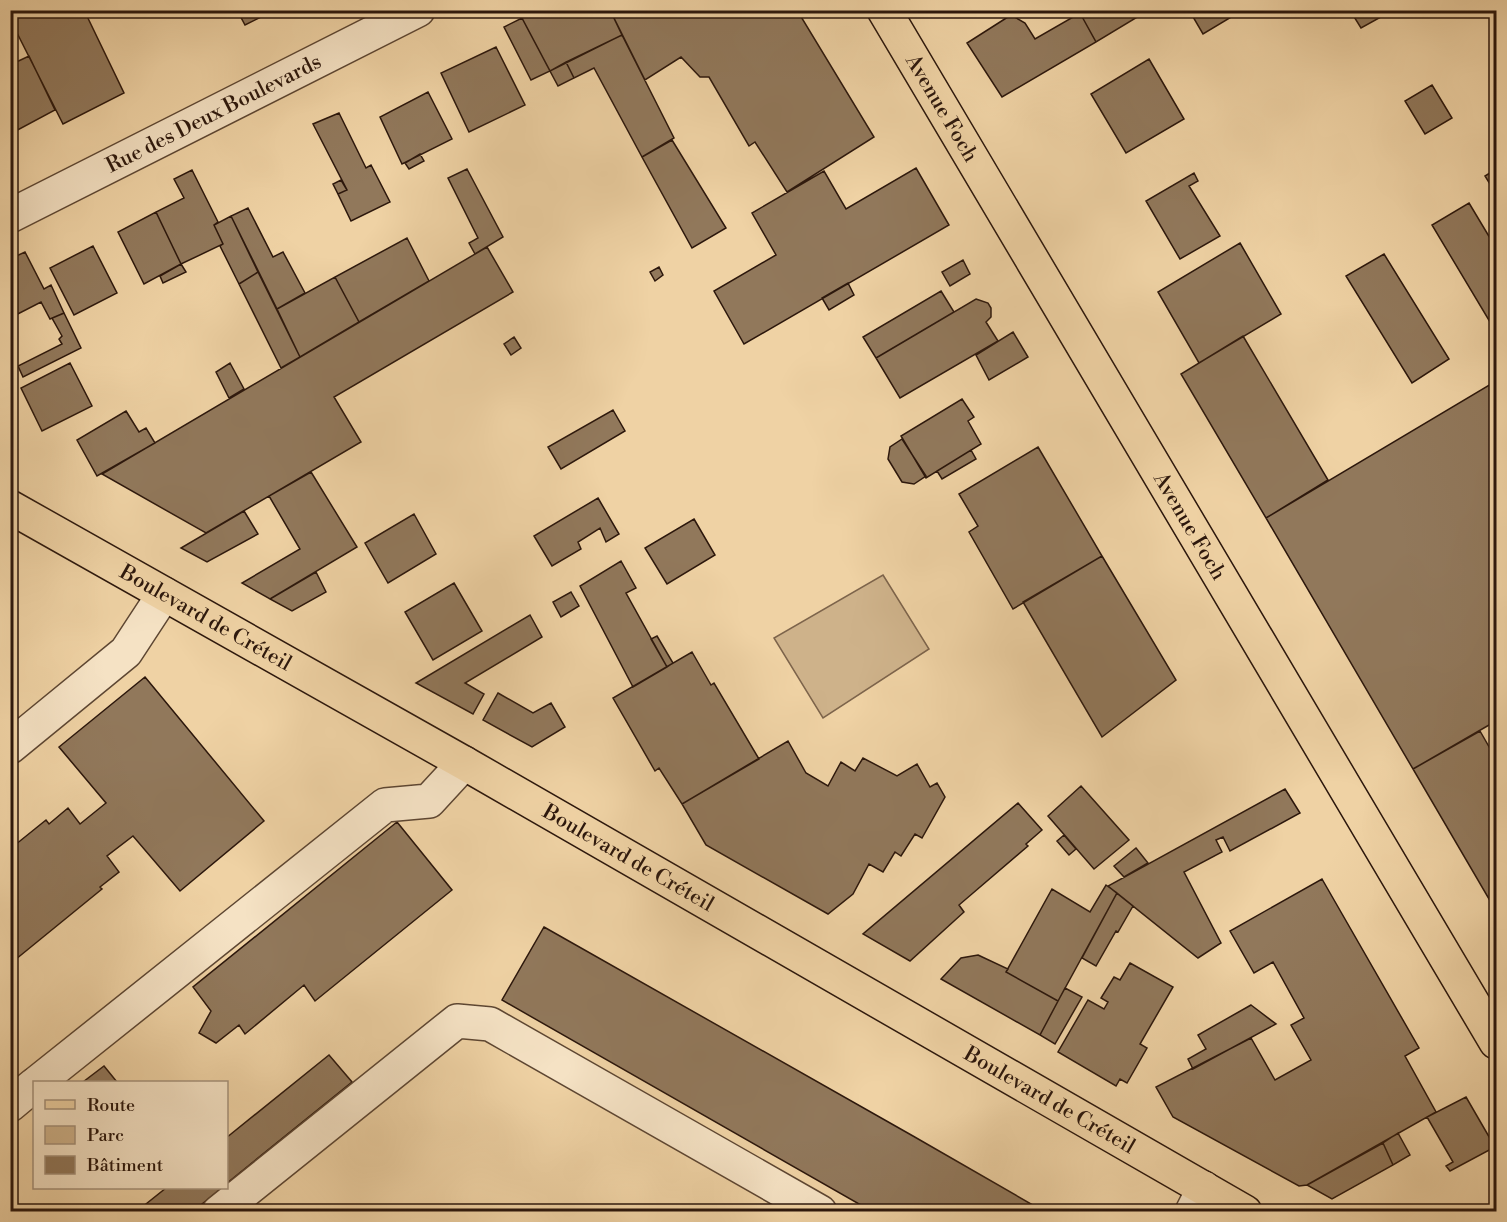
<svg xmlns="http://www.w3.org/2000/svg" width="1507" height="1222" font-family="'Libre Bodoni',serif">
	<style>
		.green { fill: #ceb28a; stroke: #7d644b; stroke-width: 1.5 }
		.building { fill: #91785b; stroke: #2c170c; stroke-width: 1.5 }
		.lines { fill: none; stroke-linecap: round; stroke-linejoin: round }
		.minor-casing { stroke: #5d4632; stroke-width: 36 }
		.major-casing { stroke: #2c170c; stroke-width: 36 }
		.minor { stroke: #f5e2c4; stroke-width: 33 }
		.major { stroke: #efd2a4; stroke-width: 33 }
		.labels { text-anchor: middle; stroke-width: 5; stroke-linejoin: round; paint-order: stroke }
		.street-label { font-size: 21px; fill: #2c170c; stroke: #f5e2c4 }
	</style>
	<rect width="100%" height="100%" fill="#efd2a4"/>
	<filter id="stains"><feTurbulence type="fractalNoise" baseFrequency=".00333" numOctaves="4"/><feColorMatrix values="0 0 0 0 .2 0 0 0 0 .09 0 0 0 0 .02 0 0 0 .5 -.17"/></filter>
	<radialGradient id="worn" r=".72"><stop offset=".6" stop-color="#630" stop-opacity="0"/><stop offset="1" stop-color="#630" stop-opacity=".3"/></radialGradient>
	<path class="green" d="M883,575L929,649L823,718L774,638Z"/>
	<path class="building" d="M10,10H84L124,93L63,124L10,19Z
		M237,10H273V11L245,25Z
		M538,10H610L622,35L550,71L522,18Z
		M610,10H797L874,137L787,192L755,142L749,146L709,77H700L681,57L645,80Z
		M1084,10H1149L1096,42L1080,13Z
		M1189,10H1243L1203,34Z
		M1347,10H1389L1390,12L1361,28L1353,15Z
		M1080,13L1096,42L1002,97L967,43L1011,15L1025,23L1035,39Z
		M522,18L550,71L531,80L504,27Z
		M622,35L674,138L642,157L594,68L574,78L566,62Z
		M496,47L525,105L469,132L441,73Z
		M29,56L55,110L12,133L10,65Z
		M1149,59L1184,119L1126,153L1091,94Z
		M566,62L574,78L558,86L550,71Z
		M1432,85L1452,118L1425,134L1405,101Z
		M428,92L452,139L402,164L380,117Z
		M339,113L366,168L371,165L390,202L351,221L338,194L347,190L313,124Z
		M672,140L726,228L692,248L642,157Z
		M420,154L424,161L409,169L405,163Z
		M916,168L949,225L744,344L714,291L776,255L752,213L824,171L846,209Z
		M467,169L503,237L475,254L469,243L478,238L448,178Z
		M1496,169V187L1493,189L1485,176Z
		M192,170L218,222L214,225L223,244L181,264L156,212L184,198L174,179Z
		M1194,173L1198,181L1189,186L1220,236L1180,259L1146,201Z
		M341,180L347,190L338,194L333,184Z
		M1469,203L1496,248V332L1432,225Z
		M248,208L273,257L283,252L305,293L277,309L231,216Z
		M156,212L181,264L144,284L118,232Z
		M231,216L258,272L239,284L220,246L223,244L214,225Z
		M407,238L429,281L359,322L335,277Z
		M1240,243L1281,314L1199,363L1158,292Z
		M93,246L117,293L74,315L50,268Z
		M487,247L513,292L334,397L361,442L206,533L102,474Z
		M25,252L44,289L51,285L64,313L50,319L41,302L10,318V259Z
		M1384,254L1449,359L1412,383L1346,276Z
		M963,260L970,274L950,286L942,272Z
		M181,264L186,272L163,283L160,276Z
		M659,267L663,275L655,281L650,272Z
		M258,272L300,357L281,368L239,284Z
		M335,277L359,322L300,357L277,309Z
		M848,283L854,295L829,310L822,298Z
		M941,291L954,312L876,358L863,337Z
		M976,299L988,303L991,308V317L986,322L998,341L900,398L876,358Z
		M64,313L81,348L23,377L18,366L62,344L59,339L62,336L52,318Z
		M1013,332L1028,357L989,380L976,355Z
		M1243,336L1328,480L1266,518L1181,374Z
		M514,337L521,348L511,355L504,344Z
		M70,363L92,406L42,431L21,388Z
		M230,363L244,389L229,398L216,372Z
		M1496,381V721L1413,769L1266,518Z
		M962,399L974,417L968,421L981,444L926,478L901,436Z
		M613,410L625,431L561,469L548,447Z
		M126,411L139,432L146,428L155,443L97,476L77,440Z
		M902,439L926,476L914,484L902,482L888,459L890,447Z
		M1038,447L1102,556L1013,609L969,532L978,526L959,494Z
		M971,450L976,459L942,479L937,471Z
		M311,472L357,547L270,599L242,583L300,549L269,496Z
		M598,498L619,534L606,542L600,528L578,542L581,549L552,566L534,536Z
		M244,511L258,534L207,562L181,548Z
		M414,514L436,554L388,583L365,543Z
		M694,519L715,555L667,584L645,548Z
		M1102,556L1176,680L1102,737L1023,602Z
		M621,561L636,588L626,593L667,667L633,687L580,586Z
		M316,572L326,592L292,611L270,599Z
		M454,583L482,631L433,660L405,612Z
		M571,592L579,606L561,617L553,602Z
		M530,615L542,637L465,683L484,694L473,714L416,683Z
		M657,636L673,663L667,667L651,639Z
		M692,652L711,685L714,683L759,759L682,804L659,768L655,771L613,698Z
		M145,677L264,821L180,891L133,836L107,856L119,872L100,887L102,889L10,964V849L46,820L49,824L68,808L80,824L106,803L59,747Z
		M498,693L533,713L551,703L565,727L532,747L483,720Z
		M1480,731L1496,759V911L1413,769Z
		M788,741L806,773L828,786L841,762L855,771L863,758L897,776L917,764L930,787L937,783L945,797L922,838L915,834L901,856L895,852L883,872L869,864L853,894L828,914L706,845L682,804Z
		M1081,786L1129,840L1094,869L1048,816Z
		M1285,789L1300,813L1230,851L1223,837L1216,840L1222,852L1184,872L1221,943L1198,958L1108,886Z
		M1018,803L1042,830L1026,844L1028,846L959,905L964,912L910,961L863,934Z
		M397,822L452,890L315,1001L304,985L245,1034L239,1025L216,1043L199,1033L211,1011L193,987Z
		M1064,835L1076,849L1069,855L1057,841Z
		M1136,848L1148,863L1124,877L1114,866Z
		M1322,879L1419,1048L1405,1056L1436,1112L1307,1185L1299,1186L1173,1117L1156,1087L1251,1038L1275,1080L1311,1060L1291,1025L1304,1018L1273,962L1254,973L1230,931Z
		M1106,885L1117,893L1058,1001L1006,972L1052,889L1090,912Z
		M1117,893L1133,906L1118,932L1116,931L1096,966L1082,958Z
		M544,927L913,1136L1045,1212H873L502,1000Z
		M978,955L1008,969L1006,972L1058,1001L1040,1035L941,979L961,958Z
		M1130,963L1173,987L1140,1044L1147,1048L1127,1083L1120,1079L1116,1086L1058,1052L1088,1000L1104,1009L1108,1002L1101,998L1114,977L1120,980Z
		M1065,988L1082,997L1055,1044L1040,1035Z
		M1251,1005L1276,1024L1193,1069L1188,1059L1206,1049L1198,1035Z
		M329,1055L352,1082L226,1184V1138Z
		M104,1066L117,1082H83Z
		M1466,1097L1495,1147L1450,1171L1446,1166L1453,1162L1427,1117Z
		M1398,1133L1410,1155L1393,1165L1383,1143Z
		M1383,1143L1393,1165L1332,1199L1307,1185Z
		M166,1188H222L192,1212H136Z"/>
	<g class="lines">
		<defs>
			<g id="minor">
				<path id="s1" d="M10,216L418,10"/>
				<path d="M10,747L126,652L164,594"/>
				<path d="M38,1082L385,805L429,801L464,763"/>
				<path d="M10,1105L34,1085"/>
				<path d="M219,1212L457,1021L490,1024L820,1212"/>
				<path d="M1192,1212L1204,1188"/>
			</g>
			<g id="major">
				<path id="s2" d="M884,10L1496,1042"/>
				<path id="s3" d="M10,507L464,763L1245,1212"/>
			</g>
		</defs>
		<use href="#minor" class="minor-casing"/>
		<use href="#major" class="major-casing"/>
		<use href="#minor" class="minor"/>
		<use href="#major" class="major"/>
	</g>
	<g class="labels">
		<g class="street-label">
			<text dy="7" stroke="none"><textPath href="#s2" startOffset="114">Avenue Foch</textPath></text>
			<text dy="7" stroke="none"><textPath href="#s1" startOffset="228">Rue des Deux Boulevards</textPath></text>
			<text dy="7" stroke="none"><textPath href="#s2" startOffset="600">Avenue Foch</textPath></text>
			<text dy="7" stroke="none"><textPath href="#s3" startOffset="225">Boulevard de Créteil</textPath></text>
			<text dy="7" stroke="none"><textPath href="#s3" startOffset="711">Boulevard de Créteil</textPath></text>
			<text dy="7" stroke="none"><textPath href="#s3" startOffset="1197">Boulevard de Créteil</textPath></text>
		</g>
	</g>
	<rect width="1507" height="1222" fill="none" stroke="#efd2a4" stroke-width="36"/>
	<rect x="12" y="12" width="1483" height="1198" fill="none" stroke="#2c170c" stroke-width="3"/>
	<rect x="18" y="18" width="1471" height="1186" fill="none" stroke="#2c170c" stroke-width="1.5"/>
	<rect x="33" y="1081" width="195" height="108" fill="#f5e2c4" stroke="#a5917a" stroke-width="1.5"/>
	<rect x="45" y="1100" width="30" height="9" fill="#efd2a4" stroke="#a5917a" stroke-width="1.5"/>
	<text x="87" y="1111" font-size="18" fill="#2c170c">Route</text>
	<rect x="45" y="1126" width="30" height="18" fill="#ceb28a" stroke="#a5917a" stroke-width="1.5"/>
	<text x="87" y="1141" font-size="18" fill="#2c170c">Parc</text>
	<rect x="45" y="1156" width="30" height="18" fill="#91785b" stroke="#a5917a" stroke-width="1.5"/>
	<text x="87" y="1171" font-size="18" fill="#2c170c">Bâtiment</text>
	<rect width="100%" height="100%" filter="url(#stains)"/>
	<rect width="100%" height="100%" fill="url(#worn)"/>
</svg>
